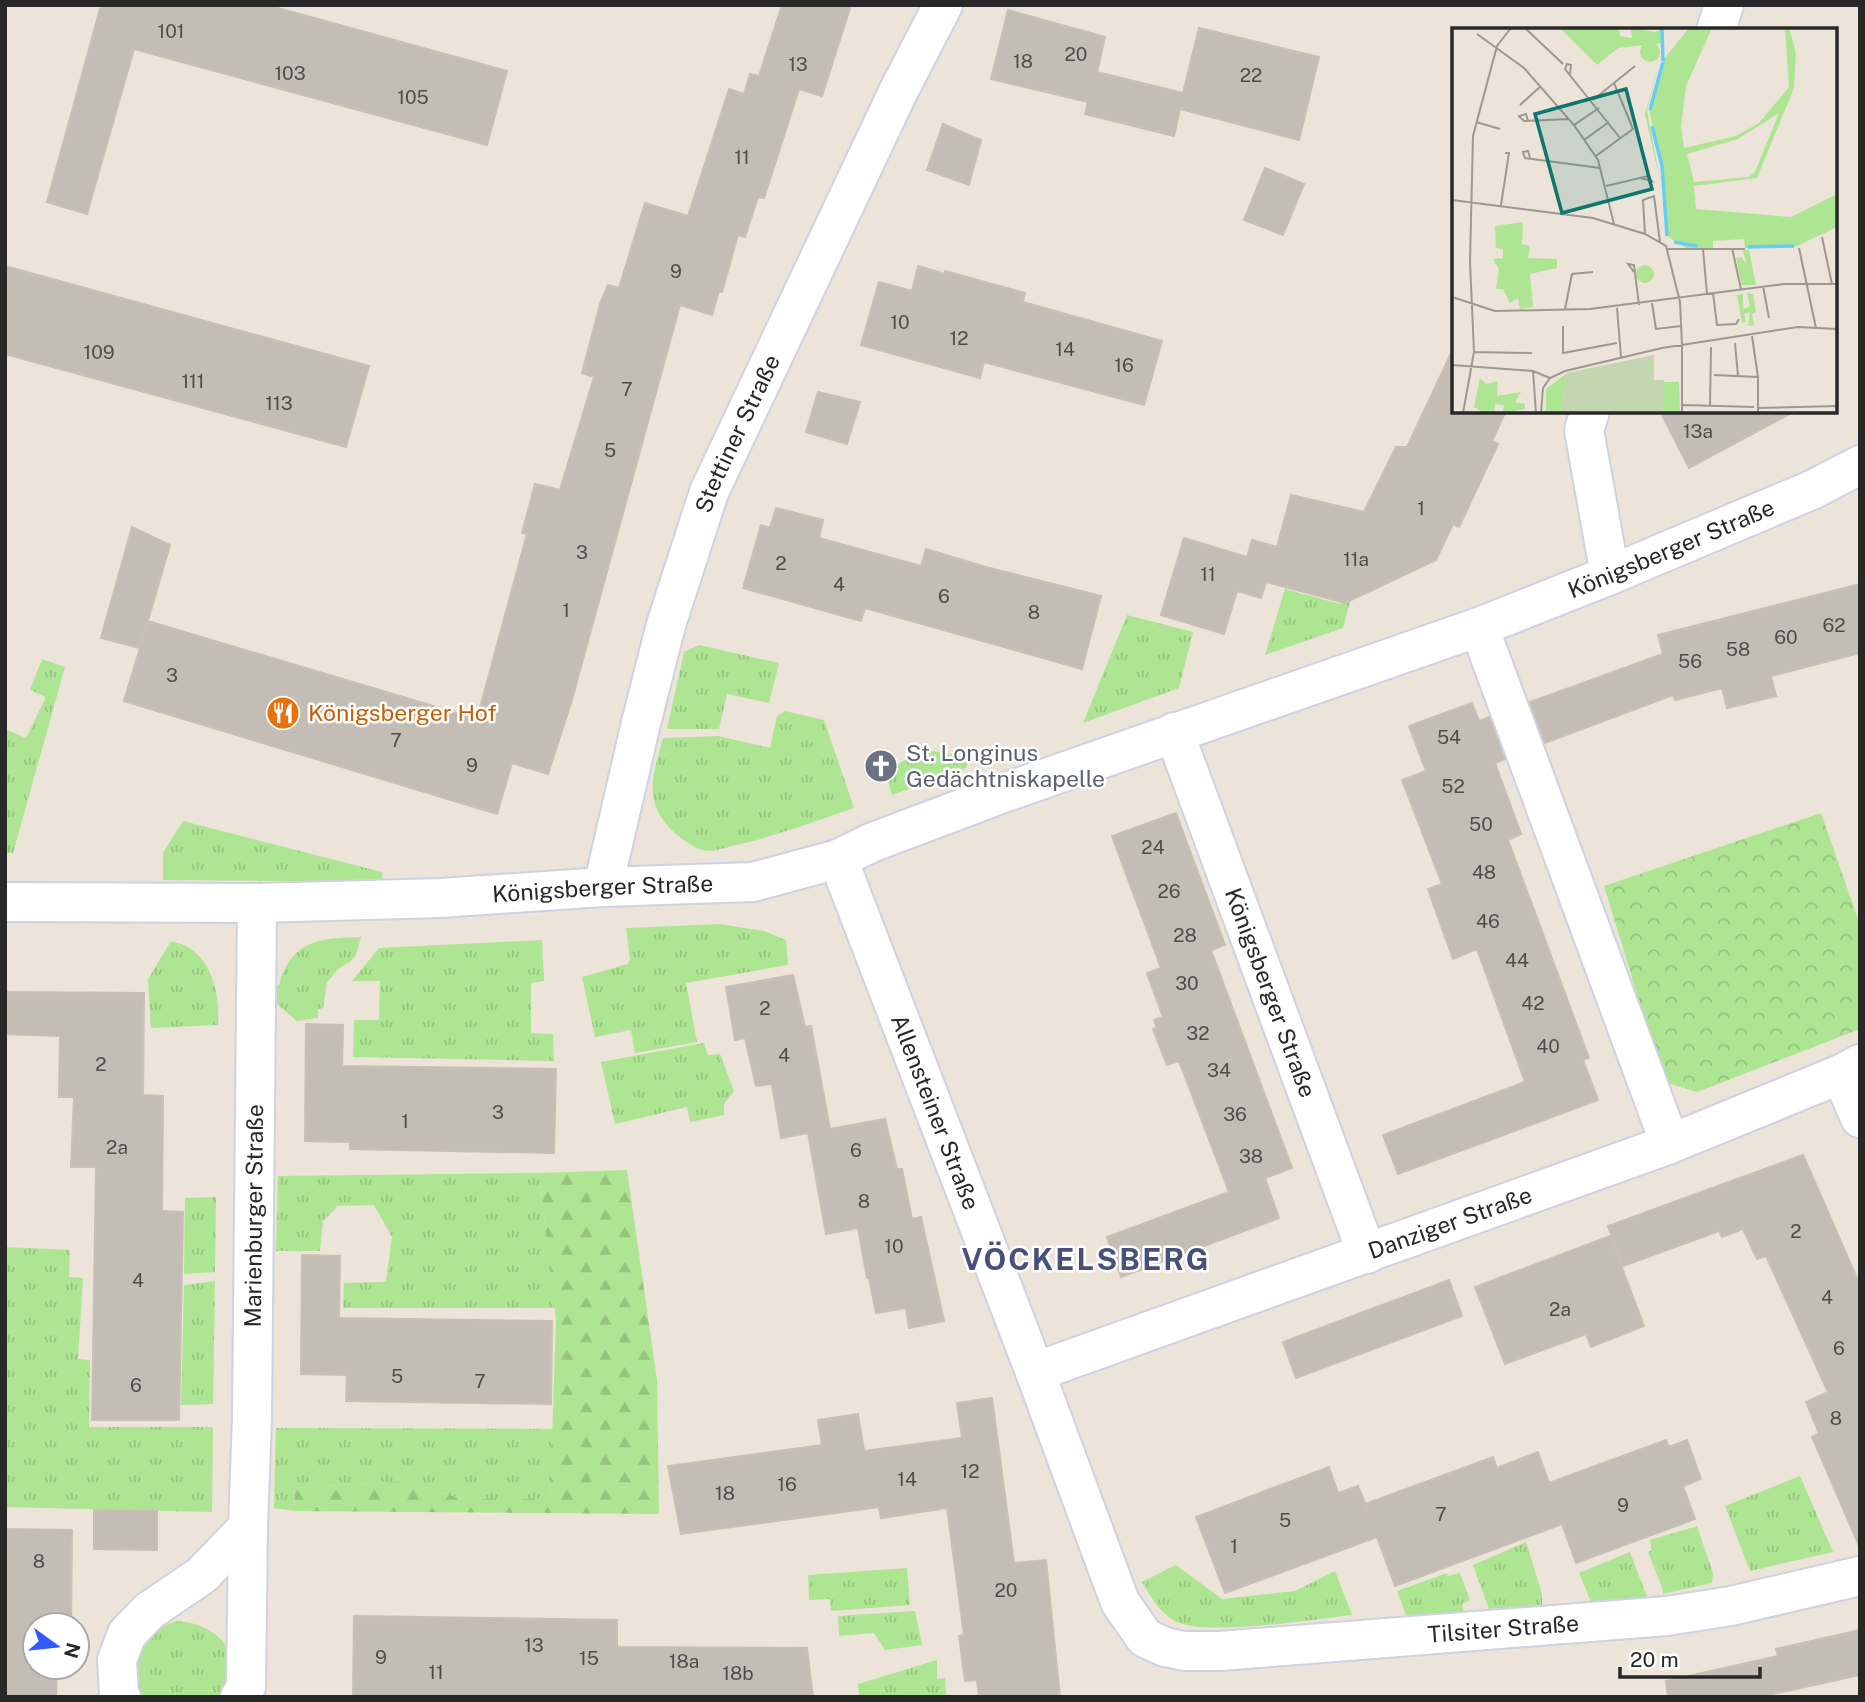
<svg xmlns="http://www.w3.org/2000/svg" width="1865" height="1702" font-family="'Public Sans',sans-serif">
	<style>
		.grass { fill: url(#grass-tufts) }
		.forest { fill: url(#forest-firs) }
		.park { fill: url(#park-crowns) }
		.building { fill: #c3bdb6; stroke: #c7c0b3; stroke-width: 2 }
		.lines { fill: none; stroke-linecap: round; stroke-linejoin: round }
		.minor-casing { stroke: #ced2e2; stroke-width: 42 }
		.minor { stroke: #fff; stroke-width: 38 }
		.labels { text-anchor: middle; stroke-width: 5; stroke-linejoin: round; paint-order: stroke }
		.number-label { font-size: 19px; fill: #4f4d4c }
		.street-label { font-size: 23px; fill: #282828; stroke: #fff }
		.food-label { font-size: 23px; fill: #c56008; stroke: #fff; text-anchor: start }
		.worship-label { font-size: 23px; fill: #5b616d; stroke: #fff; text-anchor: start }
		.district-label { font-size: 30px; font-weight: bold; letter-spacing: 2px; fill: #47507a; stroke: #fff }
		.inset-river { fill: none; stroke: #66cef4; stroke-width: 3.5 }
		.inset-road { fill: none; stroke: #9e9892; stroke-width: 2 }
		.view { fill: #0f766e; fill-opacity: 0.15; stroke: #0f766e; stroke-width: 3.5 }
		.inset-edge { fill: none; stroke: #282828; stroke-width: 3.5 }
	</style>
	<defs>
		<pattern id="grass-tufts" width="24" height="20" patternUnits="userSpaceOnUse" patternTransform="scale(1.75)"><rect width="24" height="20" fill="#aee592"/><path d="M3 7l-1-3M5 7V3M7 7l1-3M15 17l-1-3M17 17v-4M19 17l1-3" fill="none" stroke="#96c47e"/></pattern>
		<pattern id="forest-firs" width="22" height="20" patternUnits="userSpaceOnUse" patternTransform="scale(1.75)"><rect width="22" height="20" fill="#aee592"/><path d="M5 1l3.5 6h-7zM16 11l3.5 6h-7z" fill="#96c47e"/></pattern>
		<pattern id="park-crowns" width="20" height="18" patternUnits="userSpaceOnUse" patternTransform="scale(1.75)"><rect width="20" height="18" fill="#aee592"/><path d="M2 6a3 3 0 1 1 6 0M12 15a3 3 0 1 1 6 0" fill="none" stroke="#96c47e"/></pattern>
	</defs>
	<rect width="100%" height="100%" fill="#ece3d9"/>
	<path class="grass" d="M1285,589L1340,604L1341,600L1350,602L1343,628L1265,655Z
		M1127,615L1193,632L1179,688L1083,723Z
		M699,645L779,663L769,703L727,694L719,729H667L684,652Z
		M42,659L65,667L13,853H5V729L26,738L46,697L30,690Z
		M785,711L824,720L854,808C816,821 779,835 741,844C731,846 720,850 710,851C699,851 689,844 681,838C642,807 651,780 663,738L718,736L770,748L777,716Z
		M909,747L963,756L968,761L966,768L892,795L885,772L910,757Z
		M183,821L382,872L383,882L163,880V853Z
		M720,924L764,931L786,940L788,965L686,983L697,1042L635,1053L631,1030L595,1037L582,977L628,964L630,959L626,928Z
		M361,937L356,955L350,962L338,969L327,983L323,1008L318,1009V1018L297,1021L277,1004V986L279,985C291,940 320,938 361,937Z
		M542,940L544,981L531,983V1033L553,1034L554,1061L353,1057L354,1020H379L380,981H352L379,948Z
		M171,941C177,943 186,945 191,949C214,965 220,999 218,1025L151,1028L148,979Z
		M704,1043L708,1055L720,1054L734,1091L724,1104V1115L690,1122L687,1107L615,1124L601,1062Z
		M539,1173L555,1308H343L344,1283L386,1282L392,1237L374,1205L338,1206L323,1221L320,1251H276L278,1176Z
		M216,1197L215,1272L184,1274L185,1198Z
		M5,1247L70,1250L69,1277L83,1278L78,1359L90,1360L89,1427H213L212,1512L5,1507Z
		M215,1281L213,1404L181,1405L184,1285Z
		M276,1428L553,1429L550,1499H463L404,1481L294,1488L295,1511L274,1508Z
		M1800,1476L1833,1552L1750,1571L1725,1506Z
		M1697,1526L1713,1573L1712,1583L1663,1594V1590L1648,1552L1652,1550L1650,1540Z
		M1526,1542L1542,1594V1605L1489,1609L1473,1565Z
		M1630,1552L1647,1597L1591,1602L1579,1573Z
		M1176,1565L1222,1599L1295,1591L1335,1571L1352,1615C1315,1619 1201,1638 1173,1620C1159,1611 1150,1596 1142,1582Z
		M907,1568L910,1605L831,1611L830,1599L809,1600L808,1575Z
		M1447,1573L1448,1576L1460,1573L1470,1600L1462,1604L1464,1612L1406,1615L1397,1591Z
		M915,1611L922,1645L885,1650L874,1633L839,1636L838,1616Z
		M177,1621C202,1622 236,1639 231,1670C229,1679 225,1688 222,1697L141,1696C126,1661 140,1632 177,1621Z
		M937,1660V1679L945,1678L946,1697H859L858,1684Z"/>
	<path class="forest" d="M627,1170L657,1380L659,1514L295,1511L294,1488L404,1481L463,1499H550L556,1320L539,1173Z"/>
	<path class="park" d="M1821,813L1860,925V1029L1697,1092L1664,1082L1604,886Z"/>
	<path class="building" d="M101,5H267L507,71L487,145L134,49L87,214L47,202Z
		M782,5H851L822,96L799,89L764,198L758,197L745,237L738,235L722,292L719,291L712,315L680,305L571,703L548,774L512,763L497,814L124,701L148,621L477,719L527,534L522,533L535,484L560,490L594,377L582,373L600,304L608,285L619,288L645,203L688,216L729,89L744,94L750,74L759,76Z
		M1008,10L1105,37L1097,72L1183,93L1199,28L1319,57L1299,140L1180,109L1174,136L1085,114L1088,102L991,79Z
		M943,124L981,140L969,185L927,170Z
		M1265,168L1304,184L1283,235L1244,220Z
		M5,266L369,366L346,447L5,354Z
		M918,266L945,274V271L1025,293L1023,302L1162,341L1144,405L984,362L980,378L861,345L879,282L912,291Z
		M1454,347V411H1506L1492,441L1498,444L1459,527L1453,524L1436,560L1345,603L1266,582L1261,598L1237,591L1224,634L1161,615L1184,538L1247,557L1252,540L1277,547L1291,495L1364,512L1396,447H1407Z
		M818,392L860,402L847,444L806,432Z
		M1660,411H1795L1689,468Z
		M776,508L823,520L819,538L921,566L926,549L986,567L1101,596L1082,669L865,608L861,621L743,588L761,525L770,528Z
		M132,527L170,545L140,648L101,638Z
		M1860,584V653L1771,676L1776,696L1727,708L1722,688L1675,700L1673,695L1545,743L1530,702L1663,654L1658,635Z
		M1472,703L1479,721L1489,717L1505,759L1495,763L1521,834L1508,840L1589,1058L1583,1060L1598,1100L1398,1174L1383,1135L1525,1082L1477,949L1453,959L1428,889L1442,884L1402,780L1426,771L1409,726Z
		M1176,813L1225,945L1211,950L1292,1168L1265,1178L1279,1218L1121,1277L1107,1237L1229,1192L1179,1061L1167,1065L1153,1029L1157,1028L1154,1020L1163,1017L1147,973L1161,968L1112,836Z
		M793,975L805,1027L811,1026L830,1129L885,1119L897,1169H902L912,1219L921,1217L944,1321L909,1328L906,1308L876,1313L869,1278H867L858,1228L826,1234L808,1133L781,1138L772,1084L756,1086L745,1038L735,1040L726,987Z
		M5,992L144,993L143,1095L163,1096L162,1211L183,1212L179,1420H92L96,1167H71L74,1097H59L60,1036L5,1034Z
		M306,1024L343,1025L342,1066L556,1069L554,1153L350,1149V1142L305,1141Z
		M1803,1155L1860,1285V1548L1812,1437L1819,1433L1806,1402L1828,1392L1766,1256L1757,1259L1743,1229L1722,1237L1719,1231L1623,1266L1608,1226Z
		M1610,1236L1644,1326L1591,1347L1586,1334L1505,1364L1475,1287Z
		M302,1255L340,1256L339,1318L552,1321L551,1404L346,1401L347,1375L301,1374Z
		M1449,1280L1462,1316L1296,1378L1283,1342Z
		M992,1398L1014,1563L1046,1560L1060,1697H979L977,1680L965,1681L959,1636L964,1635L947,1508L881,1518L879,1507L681,1534L668,1466L822,1445L818,1420L858,1414L864,1451L962,1438L957,1403Z
		M1666,1440L1669,1447L1687,1440L1701,1479L1683,1486L1695,1519L1576,1563L1562,1524L1395,1586L1377,1537L1225,1593L1196,1517L1329,1467L1338,1493L1358,1486L1369,1513L1365,1504L1493,1457L1497,1468L1538,1452L1549,1483Z
		M94,1510L157,1511V1550L94,1549Z
		M5,1529L72,1530L71,1625H35V1667H57L56,1697H5Z
		M354,1616L617,1620V1647L807,1648L813,1697H353Z
		M1860,1630V1675L1759,1697H1668L1666,1681L1778,1656L1776,1649Z"/>
	<g class="lines">
		<defs>
			<g id="minor">
				<path d="M1716,30L1724,5"/>
				<path d="M1590,411L1584,430L1610,575"/>
				<path d="M1479,627L1670,1144"/>
				<path id="s1" d="M1174,732L1367,1254"/>
				<path id="s2" d="M838,859L1035,1372L1120,1602L1145,1638L1165,1647L1184,1651H1220L1667,1616L1731,1606L1860,1576"/>
				<path id="s3" d="M603,887L641,723L666,625L709,492L898,92L943,5"/>
				<path id="s4" d="M5,902L257,903L441,898L603,887L753,882L838,859L873,842L1006,792L1479,627L1610,575L1814,489L1860,465"/>
				<path d="M1841,1074L1860,1118"/>
				<path id="s5" d="M1035,1372L1670,1144L1841,1074L1860,1064"/>
				<path d="M121,1697L119,1694L117,1660L127,1634L149,1611L202,1575L248,1527"/>
				<path id="s6" d="M240,1697L246,1687L248,1527L252,1417L257,903"/>
			</g>
		</defs>
		<use href="#minor" class="minor-casing"/>
		<use href="#minor" class="minor"/>
	</g>
	<defs>
		<symbol id="restaurant-disc" viewBox="-11 -11 22 22"><circle r="9.5" fill="#e8710a" stroke="#fff"/><path d="M-5-6h1v4h1v-4h1v4h1v-4h1v5L-1.5 .5V6h-2V.5L-5-1ZM5-6V6H3V1.5H1.5Q1.5-4 5-6Z" fill="#fff"/></symbol>
		<symbol id="church-disc" viewBox="-11 -11 22 22"><circle r="9.5" fill="#6b7280" stroke="#fff"/><path d="M-1.2-6h2.4v3.5h3.3v2.4h-3.3V6h-2.4V-.1h-3.3v-2.4h3.3Z" fill="#fff"/></symbol>
	</defs>
	<g fill-rule="evenodd">
		<use href="#restaurant-disc" x="264" y="694" width="38" height="38"/>
		<use href="#church-disc" x="862" y="747" width="38" height="38"/>
	</g>
	<g class="labels">
		<g class="number-label">
			<text x="171" y="38">101</text>
			<text x="1076" y="61">20</text>
			<text x="1023" y="68">18</text>
			<text x="798" y="71">13</text>
			<text x="290" y="80">103</text>
			<text x="1251" y="82">22</text>
			<text x="413" y="104">105</text>
			<text x="742" y="164">11</text>
			<text x="676" y="278">9</text>
			<text x="900" y="329">10</text>
			<text x="959" y="345">12</text>
			<text x="1065" y="356">14</text>
			<text x="99" y="359">109</text>
			<text x="1124" y="372">16</text>
			<text x="193" y="388">111</text>
			<text x="627" y="396">7</text>
			<text x="279" y="410">113</text>
			<text x="1698" y="438">13a</text>
			<text x="610" y="457">5</text>
			<text x="1421" y="515">1</text>
			<text x="582" y="559">3</text>
			<text x="1356" y="566">11a</text>
			<text x="781" y="570">2</text>
			<text x="1208" y="581">11</text>
			<text x="839" y="591">4</text>
			<text x="944" y="603">6</text>
			<text x="566" y="617">1</text>
			<text x="1034" y="619">8</text>
			<text x="1834" y="632">62</text>
			<text x="1786" y="644">60</text>
			<text x="1738" y="656">58</text>
			<text x="1690" y="668">56</text>
			<text x="172" y="682">3</text>
			<text x="1449" y="744">54</text>
			<text x="396" y="747">7</text>
			<text x="472" y="772">9</text>
			<text x="1453" y="793">52</text>
			<text x="1481" y="831">50</text>
			<text x="1153" y="854">24</text>
			<text x="1484" y="879">48</text>
			<text x="1169" y="898">26</text>
			<text x="1488" y="928">46</text>
			<text x="1185" y="942">28</text>
			<text x="1517" y="967">44</text>
			<text x="1187" y="990">30</text>
			<text x="1533" y="1010">42</text>
			<text x="765" y="1015">2</text>
			<text x="1198" y="1040">32</text>
			<text x="1548" y="1053">40</text>
			<text x="784" y="1062">4</text>
			<text x="101" y="1071">2</text>
			<text x="1219" y="1077">34</text>
			<text x="498" y="1119">3</text>
			<text x="1235" y="1121">36</text>
			<text x="405" y="1128">1</text>
			<text x="117" y="1154">2a</text>
			<text x="856" y="1157">6</text>
			<text x="1251" y="1163">38</text>
			<text x="864" y="1208">8</text>
			<text x="1796" y="1238">2</text>
			<text x="894" y="1253">10</text>
			<text x="138" y="1287">4</text>
			<text x="1827" y="1304">4</text>
			<text x="1560" y="1316">2a</text>
			<text x="1839" y="1355">6</text>
			<text x="397" y="1383">5</text>
			<text x="480" y="1388">7</text>
			<text x="136" y="1392">6</text>
			<text x="1836" y="1425">8</text>
			<text x="970" y="1478">12</text>
			<text x="907" y="1486">14</text>
			<text x="787" y="1491">16</text>
			<text x="725" y="1500">18</text>
			<text x="1623" y="1512">9</text>
			<text x="1441" y="1521">7</text>
			<text x="1285" y="1527">5</text>
			<text x="1234" y="1553">1</text>
			<text x="39" y="1568">8</text>
			<text x="1006" y="1597">20</text>
			<text x="534" y="1652">13</text>
			<text x="381" y="1664">9</text>
			<text x="589" y="1665">15</text>
			<text x="684" y="1668">18a</text>
			<text x="436" y="1679">11</text>
			<text x="738" y="1680">18b</text>
		</g>
		<g class="street-label">
			<text dy="8" stroke="none"><textPath href="#s3" startOffset="474">Stettiner Straße</textPath></text>
			<text dy="8" stroke="none"><textPath href="#s4" startOffset="1726">Königsberger Straße</textPath></text>
			<text dy="8" stroke="none"><textPath href="#s4" startOffset="598">Königsberger Straße</textPath></text>
			<text dy="8" stroke="none"><textPath href="#s1" startOffset="278">Königsberger Straße</textPath></text>
			<text dy="8" stroke="none"><textPath href="#s2" startOffset="271">Allensteiner Straße</textPath></text>
			<text dy="8" stroke="none"><textPath href="#s6" startOffset="483">Marienburger Straße</textPath></text>
			<text dy="8" stroke="none"><textPath href="#s5" startOffset="441">Danziger Straße</textPath></text>
			<text dy="8" stroke="none"><textPath href="#s2" startOffset="1200">Tilsiter Straße</textPath></text>
		</g>
		<g class="food-label">
			<text x="308" y="721">Königsberger Hof</text>
		</g>
		<g class="worship-label">
			<text x="906" y="761">St. Longinus<tspan x="906" dy="26">Gedächtniskapelle</tspan></text>
		</g>
		<g class="district-label">
			<text x="1086" y="1270">VÖCKELSBERG</text>
		</g>
	</g>
	<g transform="translate(1452 28)">
		<rect width="385" height="385" fill="#ece3d9"/>
		<path d="M188 24a10 10 0 1 1 20 0a10 10 0 1 1-20 0ZM208,33L195,82L208,152L193,86ZM71,194L70,216L78,218L76,230L105,231V240L78,246L81,279L68,281L66,270L58,275L51,261H44L47,241L41,231L51,230V221L44,220L43,198ZM291,222H297L304,257H290L284,230L290,229L295,239ZM184 246a9 9 0 1 1 18 0a9 9 0 1 1-18 0ZM295,265L301,266L304,284L300,286L302,297L296,298L298,284L292,286L294,294L290,295L285,267L291,266V281L298,279ZM28,350L34,356L46,353L45,368L69,364L63,374L73,376V381L51,385L52,377L43,376L42,385H33L22,379ZM212,354H227L228,385H212Z" fill="#aee592"/>
		<path d="M108,0H167L168,8L180,10L179,0L203,4L211,0L210,15L166,20L145,37ZM237,0H260L234,58L229,98L232,120L284,108L307,95L337,59L333,0H337L344,25L342,60L305,150L242,158L244,181L339,189L385,166V199L343,219L293,220L292,211L261,213V220H234L215,208L209,138L197,81L212,31ZM327,85L303,144L297,149L242,154L235,126L286,111Z" fill="#aee592" fill-rule="evenodd"/>
		<path d="M202,327V352H212V385H108L115,345Z" fill="#c2d6af"/>
		<path d="M115,345L108,385H94V361Z" fill="#aee592"/>
		<path class="inset-river" d="M210,0L211,33M198,82L211,34M200,98L210,138L215,208M222,214L245,218M296,219L342,218"/>
		<path class="inset-road" d="M73,0L111,36M25,6L72,40L122,97L146,132L162,196M118,46L119,37L115,36L113,41L168,110M141,72L183,38M68,77L89,58M76,93L74,86L67,88L72,93L117,91M24,94L48,101M122,97L147,80M132,112L157,94M144,128L181,101L162,55M78,130L76,123L71,124L73,130L148,140M154,158L196,148L200,153L188,150M0,172L141,190L193,206L214,218L228,274L230,317M49,177L57,125H53M193,206L191,172L202,168L208,214M370,209L380,256M280,220L289,261M347,220L364,300M215,221H293M251,221L255,266M182,244L176,236L182,237L187,277M311,258L317,290M261,265L265,297L284,296L287,291M0,269L43,283L138,281L332,256H385M200,275L204,301L229,298M165,280L169,329M113,281L120,246L141,244M111,298V325L165,315M300,308L306,349V385M283,315L286,348M230,317V385M22,324L80,325M0,337L81,343L98,350M81,343L84,385M262,347L306,349M231,377L302,379M258,378L259,319M306,380L385,378M11,385L22,324L18,234L21,108L45,18L59,0M89,385L91,360L98,350L113,343L210,320L346,299L385,301"/>
		<path class="view" d="M174,61L200,161L110,185L83,86Z"/>
		<rect width="385" height="385" class="inset-edge"/>
	</g>
	<rect width="1865" height="1702" fill="none" stroke="#282828" stroke-width="14"/>
	<g transform="translate(56 1646) rotate(105)"><circle r="33" fill="#ffffff" stroke="#a9a9a9" stroke-width="2"/>
	<path d="M0-5L12 26L0 18L-12 26Z" fill="#3259ff"/>
	<text y="-10" font-size="19" font-weight="bold" text-anchor="middle" fill="#282828">N</text>
	</g>
	<path d="M1620 1667v10h140v-10" fill="none" stroke="#282828" stroke-width="3.5"/>
	<text x="1630" y="1667" font-size="21" fill="#282828" stroke="#ffffff" stroke-width="5" paint-order="stroke">20 m</text>
</svg>
